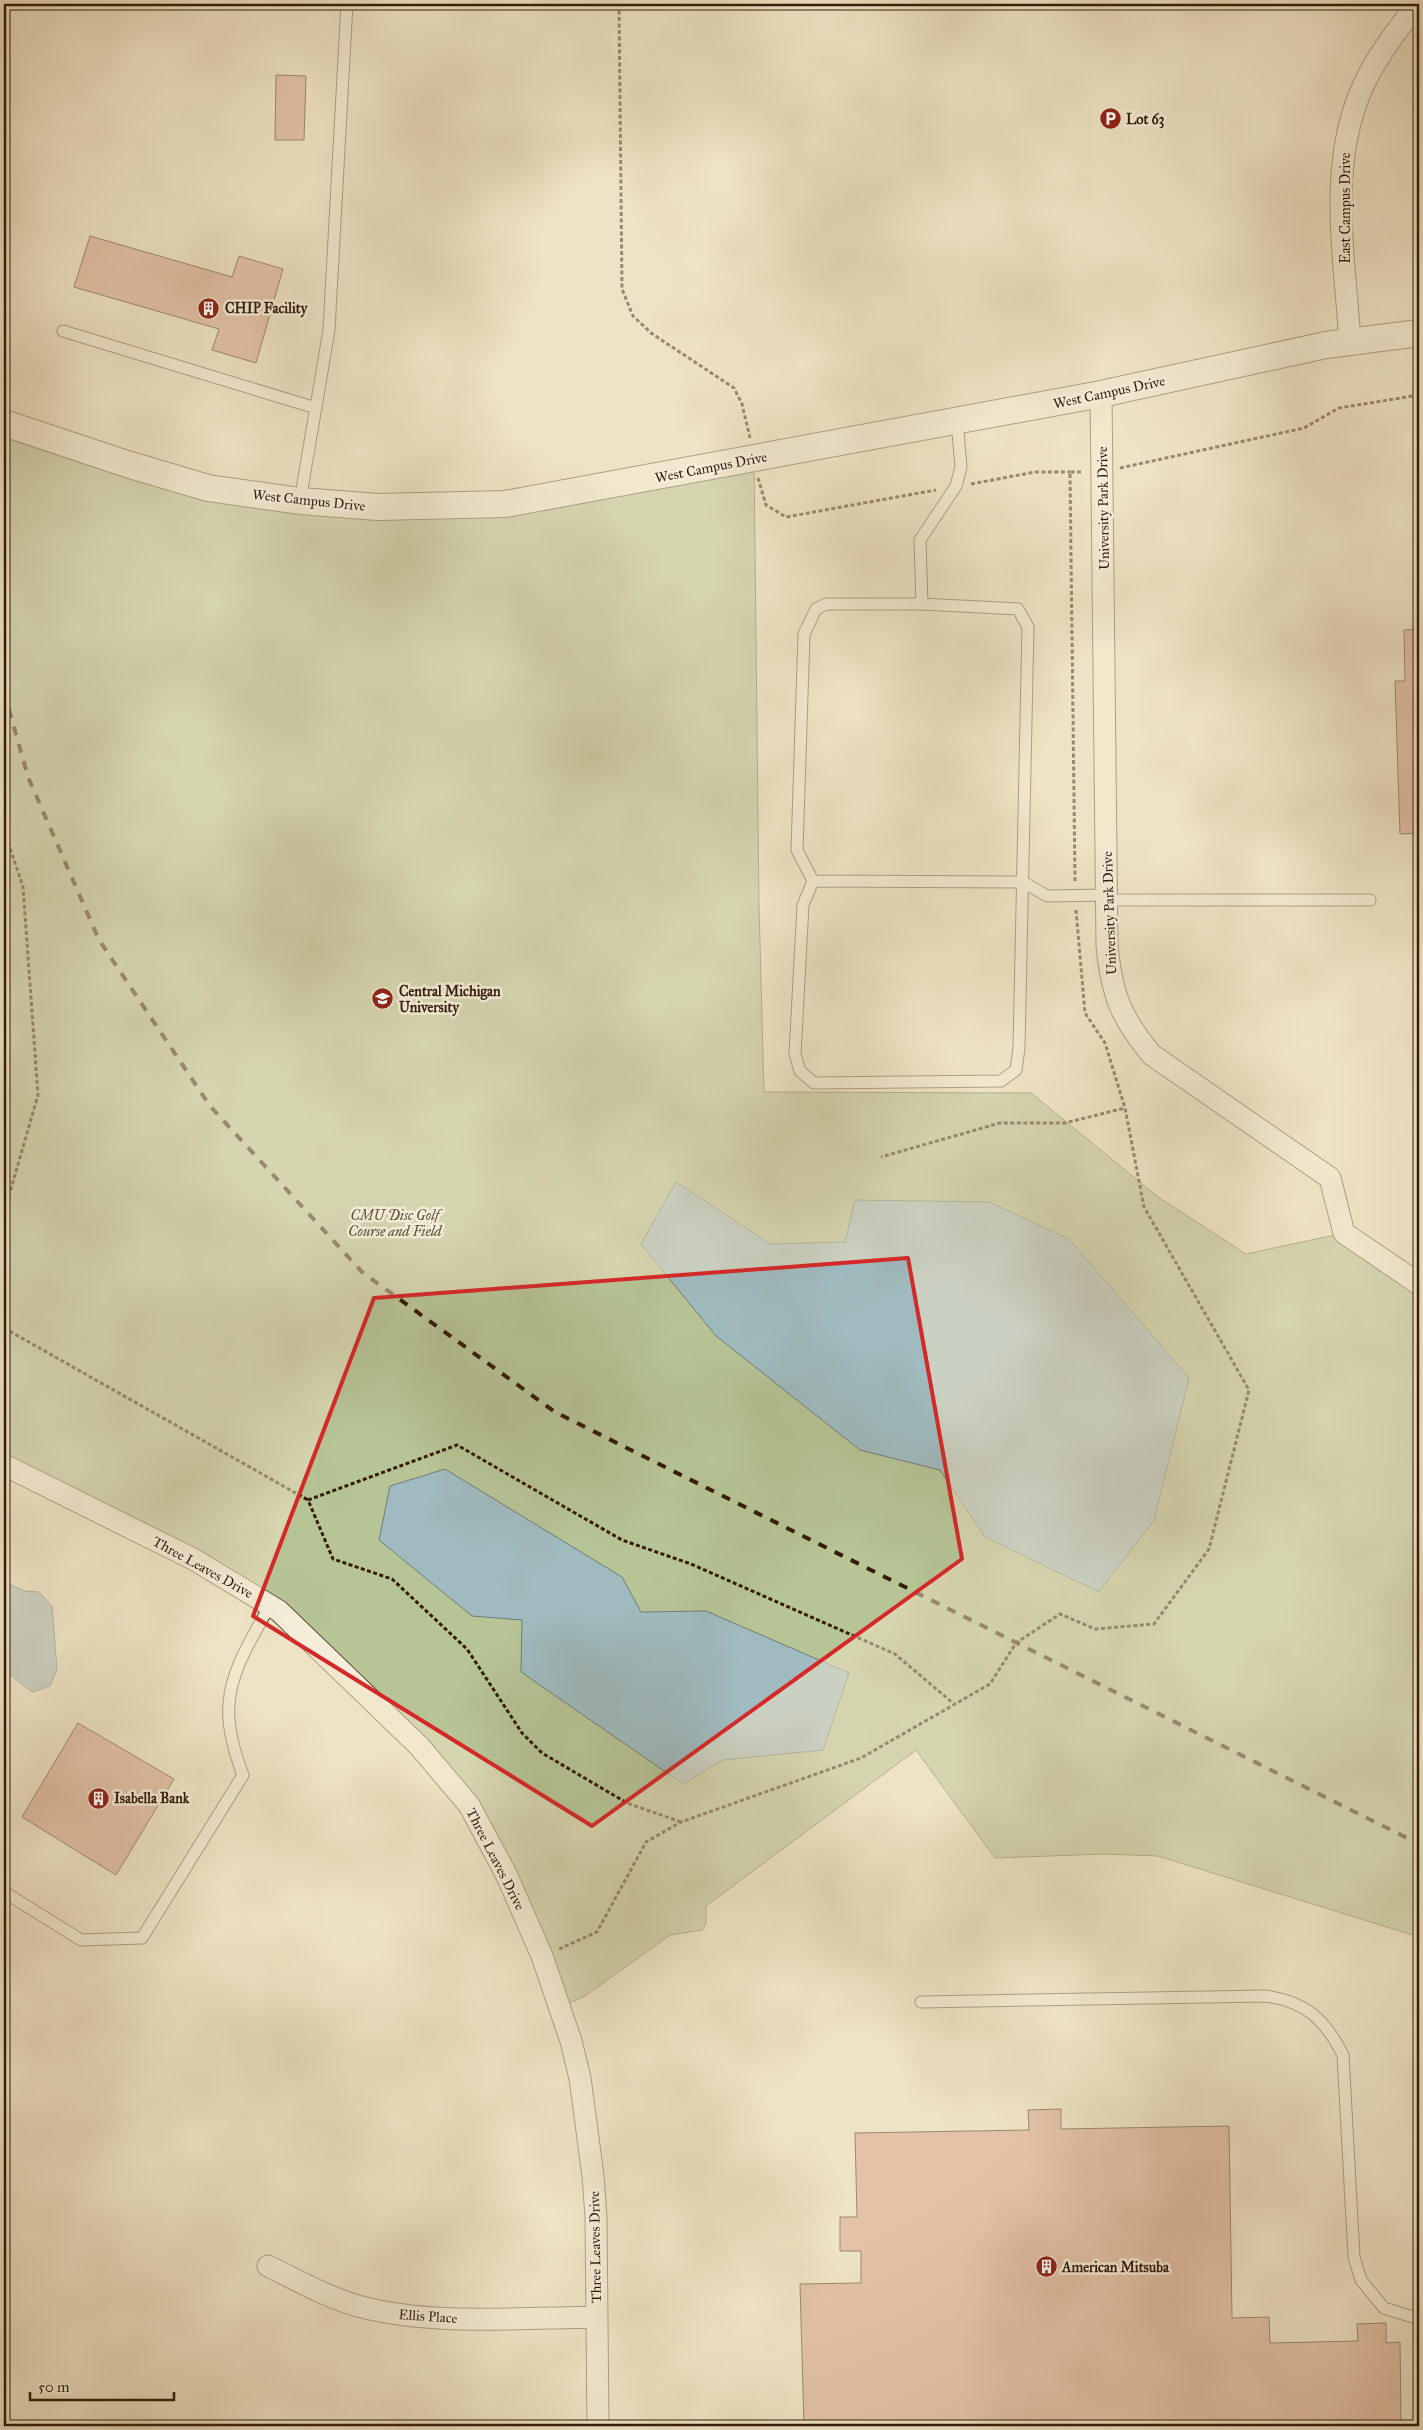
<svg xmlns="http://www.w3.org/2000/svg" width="1423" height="2430" font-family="'IM FELL Great Primer',serif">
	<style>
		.green { fill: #b6c496; stroke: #757050 }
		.water { fill: #9fbbbf; stroke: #747b76 }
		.building { fill: #d59a84; stroke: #341c09 }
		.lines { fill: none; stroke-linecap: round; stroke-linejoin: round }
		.service-casing { stroke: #624e38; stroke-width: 13 }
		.minor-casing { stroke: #624e38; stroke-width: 23 }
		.tertiary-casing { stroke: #624e38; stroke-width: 28 }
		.path { stroke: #341c09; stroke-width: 3; stroke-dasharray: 4 2.5; stroke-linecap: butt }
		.service { stroke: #f4edd9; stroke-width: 11 }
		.minor { stroke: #f4edd9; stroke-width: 21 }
		.tertiary { stroke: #f4edd9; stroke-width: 26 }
		.rail { stroke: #341c09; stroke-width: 4; stroke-dasharray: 9 9; stroke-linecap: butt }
		.marked { fill: none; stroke: #d62828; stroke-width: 4; stroke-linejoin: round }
		.labels { text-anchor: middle; stroke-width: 5; stroke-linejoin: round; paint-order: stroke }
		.poi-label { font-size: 14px; font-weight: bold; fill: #341c09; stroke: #f4edd9; text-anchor: start }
		.street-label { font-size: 14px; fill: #341c09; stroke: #f4edd9 }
		.park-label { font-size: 14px; font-style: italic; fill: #5b4e33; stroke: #f4edd9 }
	</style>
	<rect width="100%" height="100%" fill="#eee3c4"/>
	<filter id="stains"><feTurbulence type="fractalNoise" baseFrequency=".004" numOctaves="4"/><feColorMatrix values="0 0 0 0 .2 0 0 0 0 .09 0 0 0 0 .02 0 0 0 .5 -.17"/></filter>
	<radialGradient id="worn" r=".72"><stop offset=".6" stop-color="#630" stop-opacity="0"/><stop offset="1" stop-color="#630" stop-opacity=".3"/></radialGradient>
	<path class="green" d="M4,423L300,501L485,504L754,459L759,905L764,1092L1031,1093L1158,1197L1246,1254L1344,1233L1419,1284V1937L1158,1856L1105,1854L995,1858L916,1750L706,1906V1924L702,1930L670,1935L585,1996L560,2007L469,1805L279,1611L4,1465Z"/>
	<path class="water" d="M676,1182L770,1244L845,1242L855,1200L989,1202L1069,1239L1189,1378L1154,1520L1099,1592L985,1537L940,1470L860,1450L716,1336L641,1244Z
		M445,1469L622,1577L641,1612L706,1611L849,1673L823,1750L723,1760L683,1784L521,1672L522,1620L472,1616L379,1540L390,1486Z
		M4,1582L25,1591L39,1592L52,1606L57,1669L50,1686L32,1692L8,1673L4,1667Z"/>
	<path class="building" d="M276,75L306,76L304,140H275Z
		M90,236L232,277L239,256L283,269L256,363L212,350L219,329L74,287Z
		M1419,629V833L1400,834L1395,681H1405L1404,630Z
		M78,1723L174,1779L116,1875L22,1817Z
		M1061,2109V2129L1229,2126L1232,2318L1269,2317L1270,2343L1358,2341L1357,2324L1386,2323V2343L1400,2342L1401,2426H804L800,2284L861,2283V2251H840V2217H857L855,2133L1029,2130L1028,2110Z"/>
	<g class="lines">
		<defs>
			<path id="service" d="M63,331L316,408
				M957,421L961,467L956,486L920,540L922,604H826L816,609L804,634L797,850L813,881L1023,882L1047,896L1107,895
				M300,501L329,330L347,4
				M813,881L803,905L795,1054L800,1071L814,1083L1001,1081L1016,1070L1019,1048L1028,627L1018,609L922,604
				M1107,900H1370
				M4,1892L81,1940L142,1938L243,1775C235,1754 227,1726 229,1704C231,1669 254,1635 270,1605
				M921,2002L1265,1996C1305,2001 1325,2019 1343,2055L1354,2257L1361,2280L1384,2308L1419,2319"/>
			<path id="minor" d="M1350,342C1345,258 1326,162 1365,82C1379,53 1398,28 1418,4
				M1101,394L1107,946C1112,994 1120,1017 1152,1055L1330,1178L1344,1233L1419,1284
				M4,1465L193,1559L279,1611L419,1746L469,1805L506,1874L542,1956L571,2041L580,2078L593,2176L596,2216L598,2426
				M268,2266C297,2280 326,2297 358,2306C431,2326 521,2318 597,2317"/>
			<path id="tertiary" d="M4,423L127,464L208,488L300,501L378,507L505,504L1101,394L1326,345L1419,333"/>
		</defs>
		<use href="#service" class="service-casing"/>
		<use href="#minor" class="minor-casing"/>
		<use href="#tertiary" class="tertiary-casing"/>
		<path class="path" d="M619,4L622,289L633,316L651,333L734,388L742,404L750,438
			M1120,468L1304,428L1339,408L1419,395
			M758,478L766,505L786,517L936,490
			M971,484L1035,472H1070
			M4,830L23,887L38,1095L4,1213
			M1075,881L1070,472H1082
			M1076,910L1085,1013L1105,1043L1125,1108
			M4,1328L308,1500
			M681,1822L627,1803L542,1753L522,1733L467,1649L392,1579L333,1559L308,1500L457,1445L622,1540L691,1564L895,1654L954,1704
			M559,1949L597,1932L646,1842L681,1822L861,1758L990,1684L1016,1643L1060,1614L1095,1629L1154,1624L1209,1549L1249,1390L1144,1207L1125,1108L1065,1123H1000L881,1157"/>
		<use href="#service" class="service"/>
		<use href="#minor" class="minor"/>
		<use href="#tertiary" class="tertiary"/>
		<path class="rail" d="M4,692L28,777L99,940L210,1106L362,1272L555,1412L1419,1844"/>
	</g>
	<path d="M0 0H1423V2430H0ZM908,1258L962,1559L592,1826L253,1616L374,1298Z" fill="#eee3c4" fill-opacity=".55" fill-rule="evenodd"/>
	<path class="marked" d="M908,1258L962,1559L592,1826L253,1616L374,1298Z"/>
	<defs>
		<symbol id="parking-disc" viewBox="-11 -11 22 22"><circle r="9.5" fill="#8f2418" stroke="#f4edd9"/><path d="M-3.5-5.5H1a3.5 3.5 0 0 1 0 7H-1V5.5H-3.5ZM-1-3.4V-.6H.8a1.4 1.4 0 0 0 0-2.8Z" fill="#fff"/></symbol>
		<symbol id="building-disc" viewBox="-11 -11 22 22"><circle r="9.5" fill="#8f2418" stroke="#f4edd9"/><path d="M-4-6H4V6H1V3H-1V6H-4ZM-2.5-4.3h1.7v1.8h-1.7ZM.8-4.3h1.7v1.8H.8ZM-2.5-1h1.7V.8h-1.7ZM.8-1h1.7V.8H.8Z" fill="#fff"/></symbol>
		<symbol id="university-disc" viewBox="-11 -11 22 22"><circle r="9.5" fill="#8f2418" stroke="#f4edd9"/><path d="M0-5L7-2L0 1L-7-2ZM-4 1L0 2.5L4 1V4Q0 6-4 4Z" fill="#fff"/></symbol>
	</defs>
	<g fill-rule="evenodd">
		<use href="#parking-disc" x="1098" y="106" width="25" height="25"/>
		<use href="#building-disc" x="196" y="296" width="25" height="25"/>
		<use href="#university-disc" x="370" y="986" width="25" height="25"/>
		<use href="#building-disc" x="86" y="1786" width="25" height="25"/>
		<use href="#building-disc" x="1034" y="2254" width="25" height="25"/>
	</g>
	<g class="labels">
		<g class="poi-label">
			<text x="1126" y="124">Lot 63</text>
			<text x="225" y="313">CHIP Facility</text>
			<text x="399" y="996">Central Michigan<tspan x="399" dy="16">University</tspan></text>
			<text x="114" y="1803">Isabella Bank</text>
			<text x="1062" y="2272">American Mitsuba</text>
		</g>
		<g class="street-label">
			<text transform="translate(1345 208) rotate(-90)" y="5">East Campus Drive</text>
			<text transform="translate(1109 392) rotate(-12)" y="5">West Campus Drive</text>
			<text transform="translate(711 467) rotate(-11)" y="5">West Campus Drive</text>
			<text transform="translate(309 500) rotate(6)" y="5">West Campus Drive</text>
			<text transform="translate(1103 508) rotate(-91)" y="5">University Park Drive</text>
			<text transform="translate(1109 913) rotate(-92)" y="5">University Park Drive</text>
			<text transform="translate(203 1567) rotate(29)" y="5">Three Leaves Drive</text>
			<text transform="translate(496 1859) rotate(63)" y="5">Three Leaves Drive</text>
			<text transform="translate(595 2247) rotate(-91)" y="5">Three Leaves Drive</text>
			<text transform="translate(428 2316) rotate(4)" y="5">Ellis Place</text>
		</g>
		<g class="park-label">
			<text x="395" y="1220">CMU Disc Golf<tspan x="395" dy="16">Course and Field</tspan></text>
		</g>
	</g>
	<rect width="1423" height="2430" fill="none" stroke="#eee3c4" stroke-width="20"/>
	<rect x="5" y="5" width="1413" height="2420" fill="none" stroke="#341c09" stroke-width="2.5"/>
	<rect x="10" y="10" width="1403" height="2410" fill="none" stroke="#341c09"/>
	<path d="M30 2392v8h144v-8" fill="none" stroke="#341c09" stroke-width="2.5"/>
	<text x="38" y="2392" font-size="15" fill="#341c09" stroke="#f4edd9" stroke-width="4" paint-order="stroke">50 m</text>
	<rect width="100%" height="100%" filter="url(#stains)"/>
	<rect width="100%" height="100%" fill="url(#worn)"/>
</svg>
